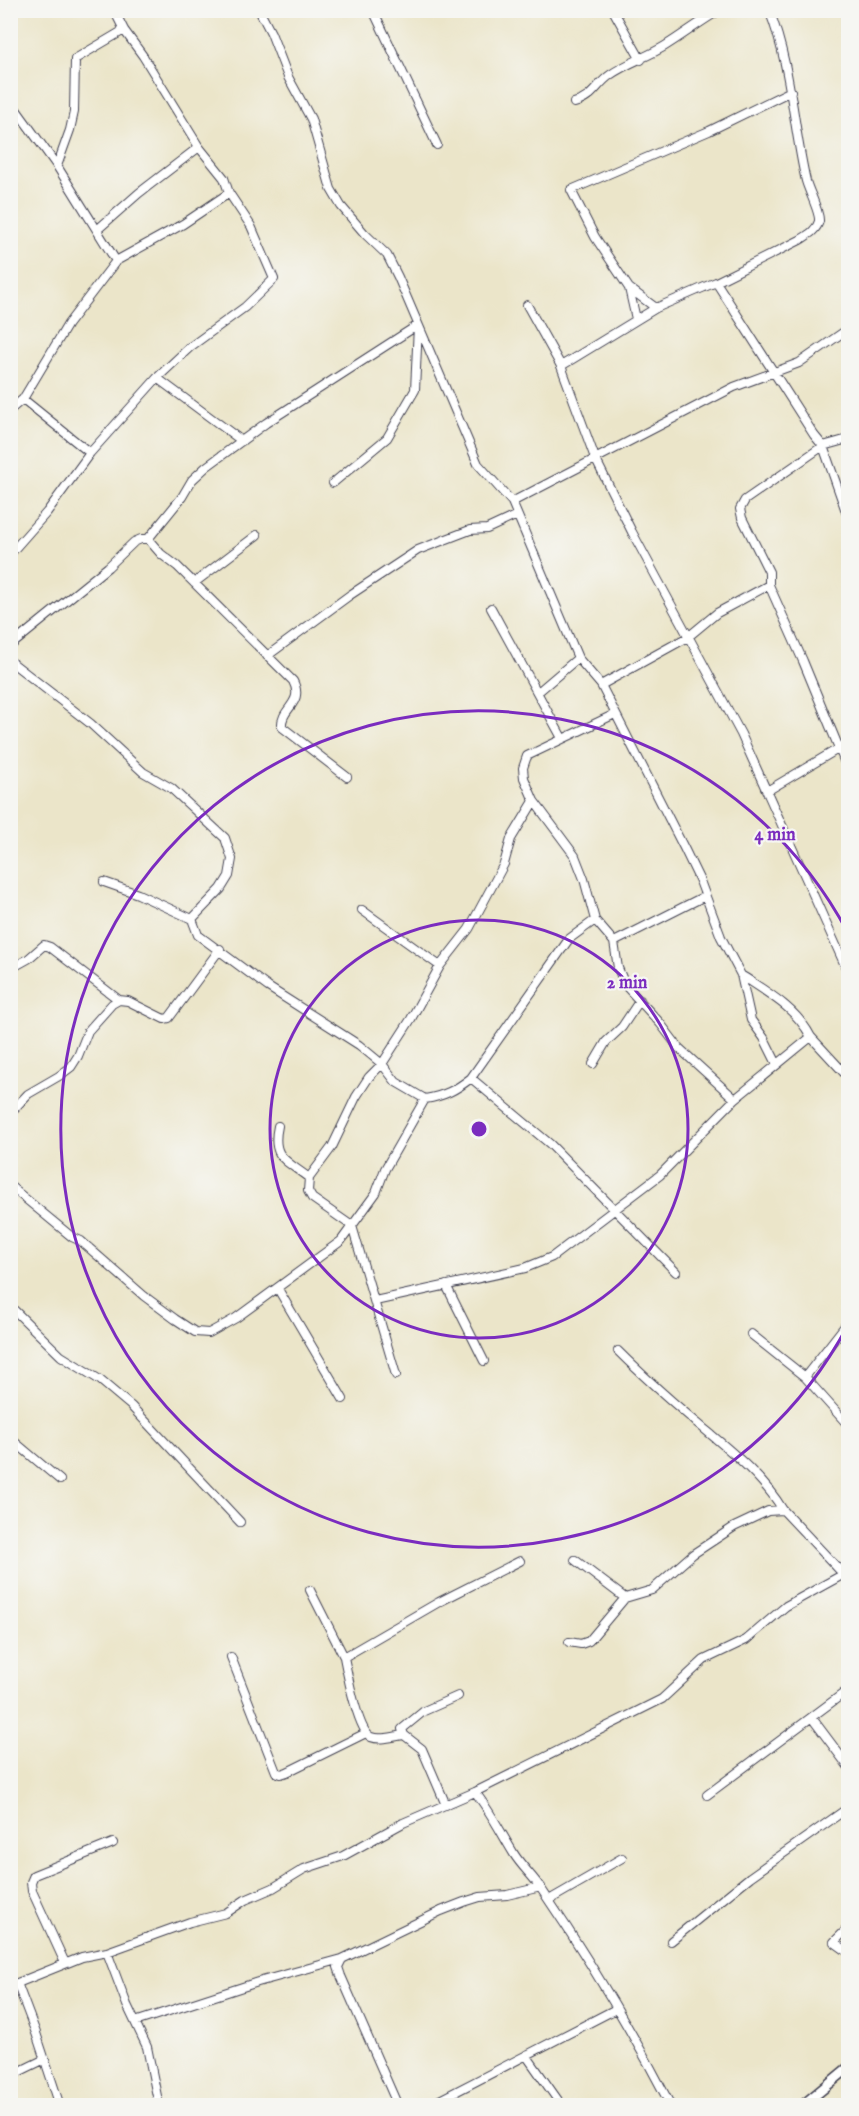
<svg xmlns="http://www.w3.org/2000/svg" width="859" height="2116" font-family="'IM FELL English',serif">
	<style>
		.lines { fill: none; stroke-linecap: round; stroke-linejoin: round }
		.minor-casing { stroke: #403f50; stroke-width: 10 }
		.tertiary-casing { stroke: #403f50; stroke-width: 12 }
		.minor { stroke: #fff; stroke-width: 8 }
		.tertiary { stroke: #fff; stroke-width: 9 }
		.ring { fill: none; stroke: #7b2cbf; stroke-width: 3 }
		.centre { fill: #7b2cbf; stroke: #f6f6f2; stroke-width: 3 }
		.ring-label { font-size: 18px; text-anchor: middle; font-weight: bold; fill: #7b2cbf; stroke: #f6f6f2; stroke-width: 4.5; stroke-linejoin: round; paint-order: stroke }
	</style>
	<rect width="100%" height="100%" fill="#f6f6f2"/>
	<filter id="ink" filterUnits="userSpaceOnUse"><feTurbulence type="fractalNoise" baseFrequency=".0167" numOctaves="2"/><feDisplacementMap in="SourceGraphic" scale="12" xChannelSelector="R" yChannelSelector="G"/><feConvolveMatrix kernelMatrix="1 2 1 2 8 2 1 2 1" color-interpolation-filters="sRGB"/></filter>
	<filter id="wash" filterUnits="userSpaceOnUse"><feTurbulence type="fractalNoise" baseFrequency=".008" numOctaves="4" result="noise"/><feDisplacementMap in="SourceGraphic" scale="24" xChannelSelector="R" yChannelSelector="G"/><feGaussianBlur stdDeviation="1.35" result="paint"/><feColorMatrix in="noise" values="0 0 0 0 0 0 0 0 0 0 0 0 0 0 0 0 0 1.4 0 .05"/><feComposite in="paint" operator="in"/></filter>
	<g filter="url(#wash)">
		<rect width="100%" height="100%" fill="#ebe5c9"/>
	</g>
	<g filter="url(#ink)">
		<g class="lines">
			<defs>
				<path id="minor" d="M259,10L271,33L288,77L311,119L331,189L341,206L365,234L387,255L398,277L478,464L512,502L578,658L601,685L684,848L700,881L721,937L741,975L751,1020L764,1038L777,1064
					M373,10L437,145
					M613,10L641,60
					M10,14L15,10
					M10,101L57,166L116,261
					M574,103C592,99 596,85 610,75C627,63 647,57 665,46C683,35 701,21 720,10
					M57,166L70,130L74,112L75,59L124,30
					M97,230L139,193L199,147
					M716,282L814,435L823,446L848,517
					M629,288L636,319
					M527,305L561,366L595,458L632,532L741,734L848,972
					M656,308L629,288L595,237L571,190L709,131L791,91
					M561,366L656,308L716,282L800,240C808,235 817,230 819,221C820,212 809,192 806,181C793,125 791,65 769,10
					M157,378L242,441
					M23,399L90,453
					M10,410L23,399L68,324L116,261L183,224L229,193
					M848,439L823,446L745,500L740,509L742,518L769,572V585L803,661L848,770
					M333,483L387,438L415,390L418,326
					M512,502L734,387L799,363L848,329
					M148,539L161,554L177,566L293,681C305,704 280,708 282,727L347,777
					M10,554L47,512L90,453L157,378L190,347L245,307L274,279L251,226L229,193L224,178L199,147L143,56L124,30L114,10
					M194,583L257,535
					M491,608L562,738
					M10,646L108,567L134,542L141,539H148L182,497L192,480L206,467L266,423L418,325
					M267,656L350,595L418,550L470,530L487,529L517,515
					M10,661L91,724L143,772L171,788L225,838L232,859L229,876L221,889L192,919L198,935L268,987L359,1045L382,1064L396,1082L425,1099C444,1096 456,1090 471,1078L569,939L595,920
					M601,685L688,637L717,613L769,585
					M538,692L578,658
					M615,714L527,756L523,768L524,778L534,801L575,856L584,879L595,920L614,942L618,968L625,985L660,1023L679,1048L735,1099
					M767,791L848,743
					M104,882L138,894L192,919
					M362,910L440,966
					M614,942L705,896
					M10,969L28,959L44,945L50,947L119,1000
					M741,975C768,993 796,1008 811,1037
					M593,1064L606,1042L622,1027L640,1000
					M471,1078L550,1144L676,1272
					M10,1113L28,1094L59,1076L71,1067L78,1056L88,1031L112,1004L119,1000L128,1001L164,1019L169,1018L220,949
					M278,1126C271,1158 286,1160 309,1178
					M10,1186L72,1237L81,1241L144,1296L175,1319L195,1332L209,1333L236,1318L341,1241L376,1193L385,1169L425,1099
					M446,1285L484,1361
					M278,1289L343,1399
					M375,1301L525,1268L552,1257L660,1175L735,1099L811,1037L848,1077
					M10,1306L61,1356L100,1380L131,1406L240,1522
					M751,1334L805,1377L848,1425
					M618,1351C643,1376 669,1399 696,1422C728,1449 761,1474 783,1510
					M396,1375L352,1226L312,1198L308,1191L309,1178L332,1147L356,1097L369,1077L382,1064L411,1019L440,966L469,929L504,864L511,839L534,801
					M805,1377L848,1322
					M10,1438L60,1480
					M575,1560L625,1598
					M310,1590L344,1657
					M10,1619L14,1625
					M569,1642L581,1644L589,1641L625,1598L652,1590L693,1554L734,1527L768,1511L783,1510L848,1579
					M231,1657L276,1772L281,1774L287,1772L366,1733
					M812,1718L848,1766
					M404,1735C394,1736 381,1741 371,1737C358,1731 347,1672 344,1657L439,1602L520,1561
					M475,1792C491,1812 501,1833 514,1854C522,1867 534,1877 542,1890C589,1959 632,2031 671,2106
					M707,1795L848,1690
					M446,1805L422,1749L404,1735L402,1729L424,1711L458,1696
					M549,1900L622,1858
					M848,1928L834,1942L848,1952
					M671,1941L750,1877L848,1808
					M107,1952L127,2005L147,2047L159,2106
					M65,1963L32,1891L31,1882L34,1875L113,1843
					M17,1983L36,2033L60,2106
					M10,1986L82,1957L107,1952L190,1922L226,1913L245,1900L273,1888L304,1869L343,1856L403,1823L475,1792L662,1699L704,1660L746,1640L786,1606L844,1574
					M135,2022L258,1982L342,1959
					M526,2055L562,2106
					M10,2076L45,2059
					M398,2106L341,1976L338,1967L342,1959L441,1911L464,1902L480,1897L507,1895L541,1887
					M428,2106L616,2009"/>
				<path id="tertiary" d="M802,2106L848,2068"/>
			</defs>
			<use href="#minor" class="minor-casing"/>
			<use href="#tertiary" class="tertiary-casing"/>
			<use href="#minor" class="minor"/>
			<use href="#tertiary" class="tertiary"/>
		</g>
	</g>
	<g class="ring">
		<circle cx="479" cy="1129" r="209"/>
		<path d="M848 1325A418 418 0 1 1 848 933"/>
	</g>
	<circle cx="479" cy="1129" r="9" class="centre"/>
	<g class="ring-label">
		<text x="775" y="840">4 min</text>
		<text x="627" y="988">2 min</text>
	</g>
	<rect width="859" height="2116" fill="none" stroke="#f6f6f2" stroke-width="36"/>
</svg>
